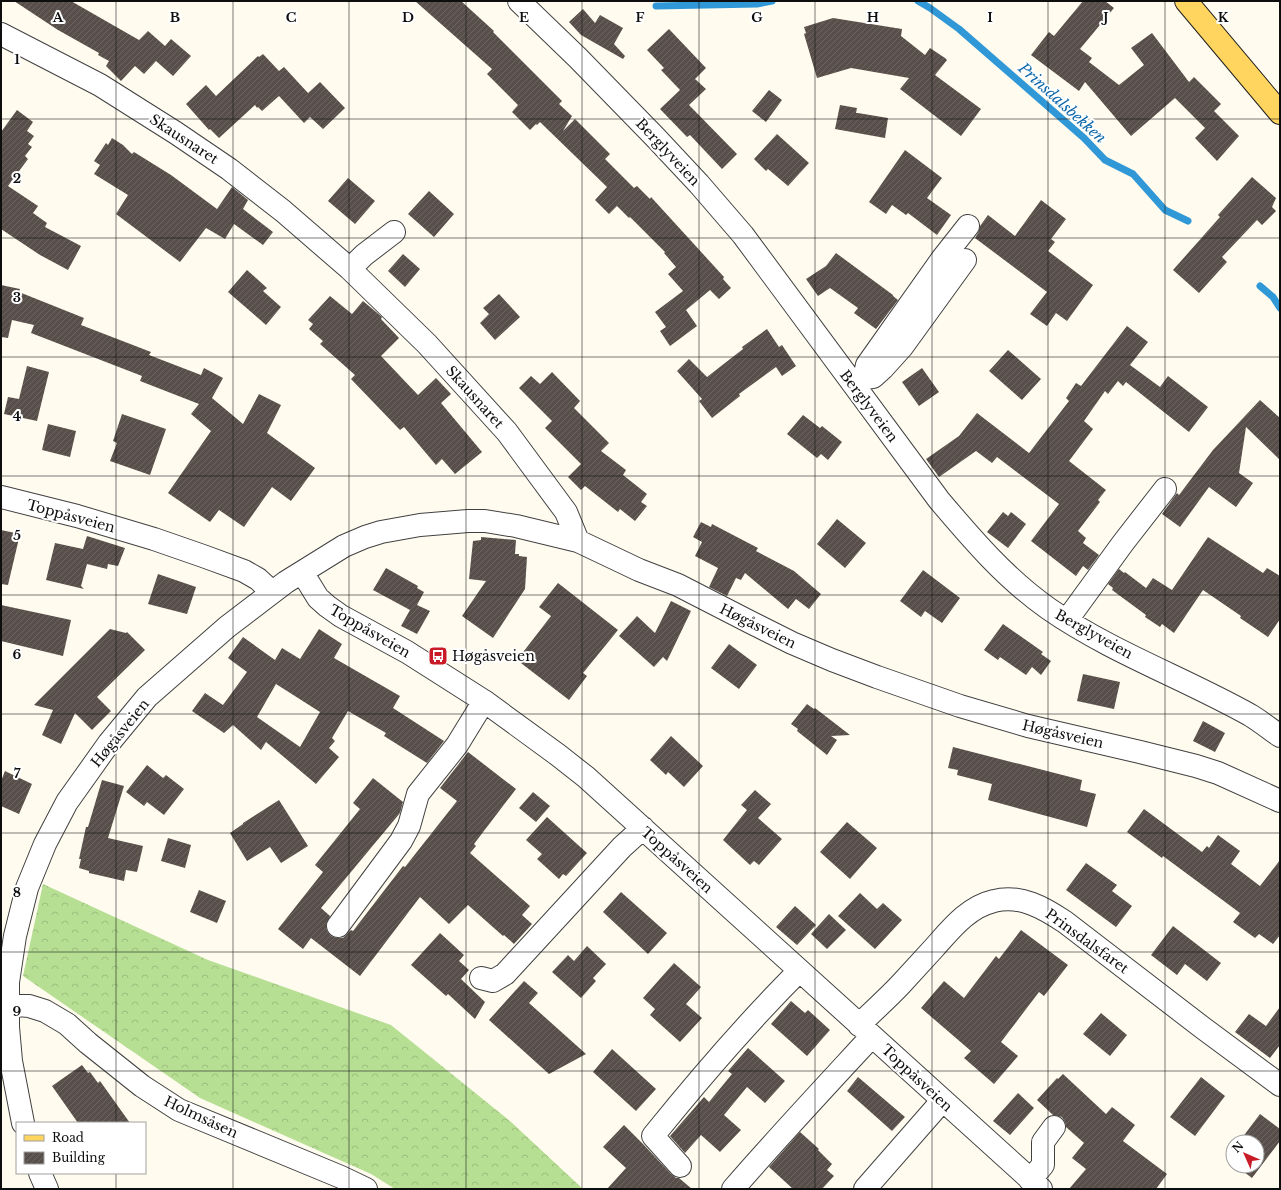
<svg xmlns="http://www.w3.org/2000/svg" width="1281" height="1190" font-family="'Libre Baskerville',serif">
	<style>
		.forest { fill: url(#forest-crowns) }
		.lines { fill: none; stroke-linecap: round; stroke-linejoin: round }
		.stream { stroke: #3198d7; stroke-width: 7 }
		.building { fill: url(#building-hatch); fill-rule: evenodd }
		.minor-casing { stroke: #414141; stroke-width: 24 }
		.major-casing { stroke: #1f1f1f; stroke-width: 24 }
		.minor { stroke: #fff; stroke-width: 22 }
		.major { stroke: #ffd55f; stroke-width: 22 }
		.grid { fill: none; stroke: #0e0e0e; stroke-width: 1; stroke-opacity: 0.55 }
		.labels { text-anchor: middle; stroke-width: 4; stroke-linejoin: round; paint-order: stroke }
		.street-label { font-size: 14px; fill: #0e0e0e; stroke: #fff }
		.poi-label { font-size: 14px; fill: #0e0e0e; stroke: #fff; text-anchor: start }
		.water-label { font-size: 15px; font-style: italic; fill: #0e68aa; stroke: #fff }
		.grid-label { font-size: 13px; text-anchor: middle; font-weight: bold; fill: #0e0e0e; stroke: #fff; stroke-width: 4; stroke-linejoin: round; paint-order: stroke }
	</style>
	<defs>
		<pattern id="forest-crowns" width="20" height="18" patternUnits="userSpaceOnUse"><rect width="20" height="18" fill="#b7df94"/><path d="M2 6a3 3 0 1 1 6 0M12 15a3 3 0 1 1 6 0" fill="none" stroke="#9cbe7e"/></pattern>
		<pattern id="building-hatch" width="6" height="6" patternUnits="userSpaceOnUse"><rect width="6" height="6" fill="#584f4a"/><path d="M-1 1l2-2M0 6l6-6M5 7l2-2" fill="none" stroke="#6b6460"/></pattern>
	</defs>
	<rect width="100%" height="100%" fill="#fffcef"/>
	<path class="forest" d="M43,884L208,960L391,1025L510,1121L583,1189H395L371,1174L200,1098L23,976Z"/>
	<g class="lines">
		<path class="stream" d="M918,1L930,8L959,29L1084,138L1105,160L1133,174L1165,210L1188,221
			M656,6L757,4L772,1
			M1260,286L1273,297L1280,308"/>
	</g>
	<path class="building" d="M14,1H71L139,40L148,31L165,46L171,39L191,56L173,76L156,61L144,74L135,66L121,81L106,66L109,61L98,55L99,53L58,30Z
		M415,1H461L494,31L493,32L562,101L559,104L572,116L563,131L575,119L610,154L605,159L634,188L637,186L650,199L651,197L724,277L723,279L731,288L719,299L710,290L686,310L697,326L670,346L660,331L666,327L655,312L683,291L668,274L676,267L664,253L665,252L630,217L629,218L617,206L609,214L595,200L607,187L540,122L537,125L536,124L530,130L512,112L518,105L487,74L492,69Z
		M1083,1H1105L1114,8L1080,49L1092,58L1089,62L1119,85L1144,65L1131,48L1152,33L1189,82L1194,77L1221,104L1214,111L1239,136L1217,161L1195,138L1205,128L1175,98L1131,136L1085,82L1079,91L1031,55L1049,32L1054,36Z
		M583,9L595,23L600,15L623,28L614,44L625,56L623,59L581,35L569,22Z
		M833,18L902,29L901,36L925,55L930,48L945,58L947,60L935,75L981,109L961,136L900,89L909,78L851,68L817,78L804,34L806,33L804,27Z
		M669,29L706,68L695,79L706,89L689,105L737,154L722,169L690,135L687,137L660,109L680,90L661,70L664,68L647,50Z
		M263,54L279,71L284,67L308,93L320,82L345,108L323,129L310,117L304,123L279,96L262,111L258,107L257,108L255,105L219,138L210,129L209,130L186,104L206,85L216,96L258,56L259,57Z
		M769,90L782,100L766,122L752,111Z
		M840,105L857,108L856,113H858L888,118L885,138L835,129Z
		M17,110L33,122L27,131L34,136L28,144L32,147L25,156L28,159L8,186L38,206L33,213L47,223L45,227L81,246L68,270L40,255L1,229V132Z
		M777,134L809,163L788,186L768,169L766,171L754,159Z
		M112,138L123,145L132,154L134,152L171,175L217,209L232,187L248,200L243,209L273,232L263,245L234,224L225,239L206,228L180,262L116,214L128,195L94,174L100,165L94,161L106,143L108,145Z
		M905,150L942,178L927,198L951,215L937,235L908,213L906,215L892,205L886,214L869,202Z
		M1252,177L1276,198L1272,207L1276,211L1262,225L1257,220L1222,257L1227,262L1199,293L1173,270L1220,217L1218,215Z
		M348,178L375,201L355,224L328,201Z
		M429,191L454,214L434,237L408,214Z
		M1041,200L1066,219L1051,239L1055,242L1048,251L1093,285L1067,321L1056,313L1047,326L1030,314L1047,292L975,238L978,233L980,226L988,215L1015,236Z
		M836,253L893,295V296L898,300L876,329L854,313L858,308L830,288L818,296L806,279L826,266Z
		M403,254L420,269L405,287L388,271Z
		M247,270L267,288L263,291L281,307L266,325L228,292Z
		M1,285L20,289L19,292L84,318L81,325L151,352L149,355L201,375L204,368L223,378L212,398L243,424L259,394L281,405L267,433L315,468L291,501L272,487L244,527L219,510L210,522L168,493L211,431L191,414L199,404L140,381L142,376L31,333L34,325L12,320L8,338L1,337Z
		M499,294L520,317L495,340L480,323L489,314L483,308Z
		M330,296L352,314L363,301L382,317L381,319L399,338L381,356L418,395L436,378L451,394L441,403L482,452L455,474L442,459L436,465L404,427L400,430L351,379L355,375L320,344L323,341L309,329L313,324L308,320Z
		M1127,326L1148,342L1130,365L1160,387L1168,376L1208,407L1189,432L1126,382L1123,386L1118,381L1108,394L1105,391L1084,421L1093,429L1069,461L1106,490L1098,500L1100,502L1078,531L1086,538L1083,543L1099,555L1088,570L1083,566L1076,576L1031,541L1059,504L997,457L992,463L976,451L939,477L926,459L959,436L977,413L1029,453L1069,401L1066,398L1076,383L1081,386Z
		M767,329L779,347L782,345L796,366L782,376L776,367L739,394L740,396L712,418L699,401L702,399L677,371L689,359L707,377L743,349L742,347Z
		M1008,350L1041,379L1022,400L989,371Z
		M27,366L49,372L37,421L4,414L8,397L19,399Z
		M922,368L939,392L919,406L902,382Z
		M552,372L580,401L574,408L609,443L601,451L626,470L623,475L647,494L641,502L647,506L635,521L620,509L618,512L585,486L581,490L568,477L581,464L545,428L552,421L519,388L531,376L540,384Z
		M1260,400L1280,418V460L1246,427L1239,473L1253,483L1236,507L1209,487L1180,527L1162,514L1177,493L1179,495L1213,450Z
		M122,414L166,429L150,475L110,461L117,443L113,441Z
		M803,415L820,428L822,426L842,442L828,460L821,454L817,458L787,434Z
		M48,424L76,431L70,457L42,450Z
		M1003,512L1008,516L1011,512L1026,524L1008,548L987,532Z
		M837,519L866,543L845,568L817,544Z
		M701,522L711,527L712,524L758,548L756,551L794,571L821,594L809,609L796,599L788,609L745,573L741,580L736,578L727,596L709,587L718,568L695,556L702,542L693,537Z
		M1,530L20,534L8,585L1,584Z
		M87,536L125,548L118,566L108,564L107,569L87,564L81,586L84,589L46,580L55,543L83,549Z
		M481,537L516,540L515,554H519V556L527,557L525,589L493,638L462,616L486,581L469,579L473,541L481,540Z
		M1208,537L1263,573L1267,568L1280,576V619L1268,637L1240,618L1241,616L1203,590L1174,633L1162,624L1160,627L1145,617L1146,615L1112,590L1113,588L1108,584L1119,569L1124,573L1125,572L1146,588L1153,578L1172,590Z
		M386,568L418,586L417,588L424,592L417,605L430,611L417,634L401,626L410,610L373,590Z
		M923,570L960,598L942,623L925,611L921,617L900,601Z
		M158,574L196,587L187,614L148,604Z
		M558,583L618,630L583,673L587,676L569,700L517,660L551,616L539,607Z
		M671,601L691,611L667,661L663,657L654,667L619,636L637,616L655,633Z
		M1,605L71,620L63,656L1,641Z
		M1003,624L1043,652L1041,654L1051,661L1041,675L1032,667L1026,675L1000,657L998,660L984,650Z
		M110,629L126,633L127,632L145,650L97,697L111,711L92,730L75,713L61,744L42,735L53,710L34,705Z
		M319,629L342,644L334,658L400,696L393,708L444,741L427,763L384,736L386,733L348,711L332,738L335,741L329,748L339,757L316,784L266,742L261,750L233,725L224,733L192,711L205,693L223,705L247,672L228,658L243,637L275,660L282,648L300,659ZM276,684L320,712L300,747L257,717Z
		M729,644L757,665L739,689L711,668Z
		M1083,674L1120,682L1114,709L1077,701Z
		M807,704L814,709L815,708L850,735L831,736L837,740L827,755L797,731L798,729L791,724Z
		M1203,721L1225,733L1215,752L1193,741Z
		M671,736L703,766L684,787L668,772L666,775L650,760Z
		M953,747L1082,780L1080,790L1096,794L1087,827L988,800L992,784L957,775L958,770L948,768Z
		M468,752L516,789L474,844L476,846L470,853L530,906L522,915L532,924L514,944L504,935L503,936L468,905L449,924L420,897L360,976L311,938L303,949L278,929L323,872L315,865L360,809L353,803L373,778L403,802L400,813L321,908L330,916L326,925L327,931L331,936L337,938H343L351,930L353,931L403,866L405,867L457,801L440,788Z
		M147,765L163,778L166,775L184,789L164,815L147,802L144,806L126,792Z
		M5,771L32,784L19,814L1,806V781Z
		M102,780L124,786L108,838L143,846L137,872L126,870L124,881L89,873V871L79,868L81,859H79L86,827H88Z
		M755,790L771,804L758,818L782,839L759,865L754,861L750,865L723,840L747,810L741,805Z
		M533,792L550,806L536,822L519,808Z
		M279,800L308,846L281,863L270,847L247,861L230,833L243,824V823Z
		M1144,809L1202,852L1207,846L1209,848L1218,835L1240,851L1231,864L1260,886L1280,860V935L1273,944L1259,934L1255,938L1233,922L1240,913L1163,856L1162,858L1127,832Z
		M547,817L587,853L566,876L563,874L559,879L537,859L542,854L526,840Z
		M847,822L877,848L850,879L820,852Z
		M168,838L191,845L185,868L161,861Z
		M1086,863L1117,885L1112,891L1132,906L1116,927L1066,890Z
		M199,890L226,901L217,923L190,912Z
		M621,892L667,933L648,954L603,912Z
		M860,893L877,909L883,903L902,920L875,949L838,916Z
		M795,906L816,925L797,945L776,927Z
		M829,914L846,930L827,949L811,934Z
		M1173,926L1221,963L1207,981L1185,964L1177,975L1151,955Z
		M1021,930L1068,965L1044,996L1039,992L1001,1042L1018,1056L994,1084L964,1058L971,1051L921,1008L944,981L964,998L996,956L999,959Z
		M440,933L464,955L459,961L469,970L461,979L485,1002L475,1019L448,994L446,996L411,965Z
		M587,946L606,964L593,978L596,981L581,998L552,972L568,955L574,961Z
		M674,963L701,987L686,1004L702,1018L680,1042L650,1015L655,1009L643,998Z
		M524,981L538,993L529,1003L586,1054L549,1074L489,1020Z
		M791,1001L805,1013L808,1010L830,1030L807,1056L771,1024Z
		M1280,1007V1045L1270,1058L1235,1032L1249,1014L1266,1026Z
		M1101,1013L1127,1035L1110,1056L1083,1034Z
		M748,1048L785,1081L765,1103L747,1087L724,1115L741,1130L720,1152L701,1135L685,1153L670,1136L704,1097L709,1102L732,1074L728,1071Z
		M612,1049L656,1089L636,1111L593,1072Z
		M82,1065L88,1073L90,1072L98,1083L100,1081L130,1123H78L52,1086Z
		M1063,1074L1106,1114L1112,1107L1135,1125L1123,1141L1167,1174L1156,1189H1069L1086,1169L1072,1158L1084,1143L1066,1127L1065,1122L1062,1117L1053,1115L1037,1100L1057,1078L1058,1079Z
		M858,1077L905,1117L892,1131L847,1091Z
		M1201,1077L1225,1096L1195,1136L1170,1117Z
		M1018,1093L1034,1108L1010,1135L993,1121Z
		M1260,1114L1280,1129V1141L1252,1178L1236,1166H1257V1142H1239Z
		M624,1125L643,1144L671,1174L676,1178H679L692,1189H607L626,1168L603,1147Z
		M800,1132L819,1149L818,1150L832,1164L827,1170L834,1176L822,1189H793L769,1167Z"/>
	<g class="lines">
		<defs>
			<path id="minor" d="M519,1L578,58L655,137L699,184L743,235L939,500C972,539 1006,579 1049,609C1111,652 1184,678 1250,715C1260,721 1270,729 1280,736
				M1,34L100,85L176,133L229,169L283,211L350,269L427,344L507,432L566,512L578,541
				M350,269L364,255L394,232
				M864,378L873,377L883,368L902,347L965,260
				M856,387L864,378L867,365L942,259L968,226
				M1,497L77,516L154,539L203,556L244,571L258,579L272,592
				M302,572L318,598L327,606L341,616L407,652L484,701L558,755L586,777L1041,1189
				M1067,620L1123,543L1165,489
				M338,926L401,841L409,826L418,794L457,745L484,701
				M481,978L493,981L505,974L622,847L643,828
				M7,1004L29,1006L45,1011L67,1024L88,1043L142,1086L179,1110L341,1177L366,1189
				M859,1025C873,1011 888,998 901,984C912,972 923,960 934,948C951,929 968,907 994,901C1020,894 1044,908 1065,922L1203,1028L1280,1085
				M23,1123L11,1061L8,1027V982L15,936L27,888L45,844L67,802L109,743L147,697L227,627L286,582L344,546L365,537L381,532L420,525L468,521H485L516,526L578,541L639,570L678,585L750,622L792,643L832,660L877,677L960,706L1028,726L1140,752L1196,766L1218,773L1280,801
				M680,1166L653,1136C699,1079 747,1023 799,971
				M40,1173L47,1189
				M1030,1180L1043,1165V1142L1054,1127
				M733,1189C778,1137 825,1087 872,1036
				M865,1189L942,1101"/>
			<path id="major" d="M1186,1L1280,113"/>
		</defs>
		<use href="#minor" class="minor-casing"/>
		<use href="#major" class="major-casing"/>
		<use href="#minor" class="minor"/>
		<use href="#major" class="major"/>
	</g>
	<path class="grid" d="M116,1V1123M233,1V1189M349,1V1189M466,1V1189M582,1V1189M699,1V1189M815,1V1189M932,1V1189M1048,1V1189M1165,1V1189M1,119H1280M1,238H1280M1,357H1280M1,476H1280M1,595H1280M1,714H1280M1,833H1280M1,952H1280M1,1071H1280M116,1173V1189"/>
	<defs>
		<symbol id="bus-square" viewBox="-11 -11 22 22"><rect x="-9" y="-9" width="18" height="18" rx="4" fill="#c91b27" stroke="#fff"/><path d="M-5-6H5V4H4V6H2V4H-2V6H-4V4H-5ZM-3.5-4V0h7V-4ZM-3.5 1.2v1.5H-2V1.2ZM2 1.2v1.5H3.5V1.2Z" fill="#fff"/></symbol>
	</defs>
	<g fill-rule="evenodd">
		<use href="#bus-square" x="427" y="645" width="22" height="22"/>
	</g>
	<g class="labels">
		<g class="street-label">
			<text transform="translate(184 139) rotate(33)" y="5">Skausnaret</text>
			<text transform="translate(668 152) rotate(47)" y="5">Berglyveien</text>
			<text transform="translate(475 397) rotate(48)" y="5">Skausnaret</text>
			<text transform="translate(869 406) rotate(53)" y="5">Berglyveien</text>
			<text transform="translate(71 516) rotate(15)" y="5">Toppåsveien</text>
			<text transform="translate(758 626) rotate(26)" y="5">Høgåsveien</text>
			<text transform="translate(370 631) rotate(30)" y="5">Toppåsveien</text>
			<text transform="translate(1094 634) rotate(29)" y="5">Berglyveien</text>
			<text transform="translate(120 733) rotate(-51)" y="5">Høgåsveien</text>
			<text transform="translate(1063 734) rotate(13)" y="5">Høgåsveien</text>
			<text transform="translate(677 860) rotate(42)" y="5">Toppåsveien</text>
			<text transform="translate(1087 941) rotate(36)" y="5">Prinsdalsfaret</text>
			<text transform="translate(917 1078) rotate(43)" y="5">Toppåsveien</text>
			<text transform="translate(201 1117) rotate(25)" y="5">Holmsåsen</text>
		</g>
		<g class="poi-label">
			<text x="452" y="661">Høgåsveien</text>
		</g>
		<g class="water-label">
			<text transform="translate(1062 103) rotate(42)" y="5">Prinsdalsbekken</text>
		</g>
	</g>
	<g class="grid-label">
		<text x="58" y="22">A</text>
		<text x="175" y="22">B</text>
		<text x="291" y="22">C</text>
		<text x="408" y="22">D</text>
		<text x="524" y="22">E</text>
		<text x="640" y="22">F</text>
		<text x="757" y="22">G</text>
		<text x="873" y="22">H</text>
		<text x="990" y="22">I</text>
		<text x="1106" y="22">J</text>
		<text x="1223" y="22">K</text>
		<text x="17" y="64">1</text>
		<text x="17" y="183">2</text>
		<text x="17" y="302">3</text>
		<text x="17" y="421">4</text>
		<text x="17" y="540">5</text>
		<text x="17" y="659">6</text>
		<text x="17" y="778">7</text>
		<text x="17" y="897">8</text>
		<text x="17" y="1016">9</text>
	</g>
	<rect width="1281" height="1190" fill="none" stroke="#0e0e0e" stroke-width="4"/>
	<rect x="16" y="1122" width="130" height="52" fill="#ffffff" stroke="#9f9f9f"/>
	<rect x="24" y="1135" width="20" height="6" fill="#ffd55f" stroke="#9f9f9f"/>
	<text x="52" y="1142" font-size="12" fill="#0e0e0e">Road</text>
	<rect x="24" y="1152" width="20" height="12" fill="url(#building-hatch)" stroke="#9f9f9f"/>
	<text x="52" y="1162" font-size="12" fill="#0e0e0e">Building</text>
	<g transform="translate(1245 1154) rotate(315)"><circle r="19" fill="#ffffff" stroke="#9f9f9f"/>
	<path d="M0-3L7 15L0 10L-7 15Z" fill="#c91b27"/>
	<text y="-6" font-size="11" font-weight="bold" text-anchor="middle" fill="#0e0e0e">N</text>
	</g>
</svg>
